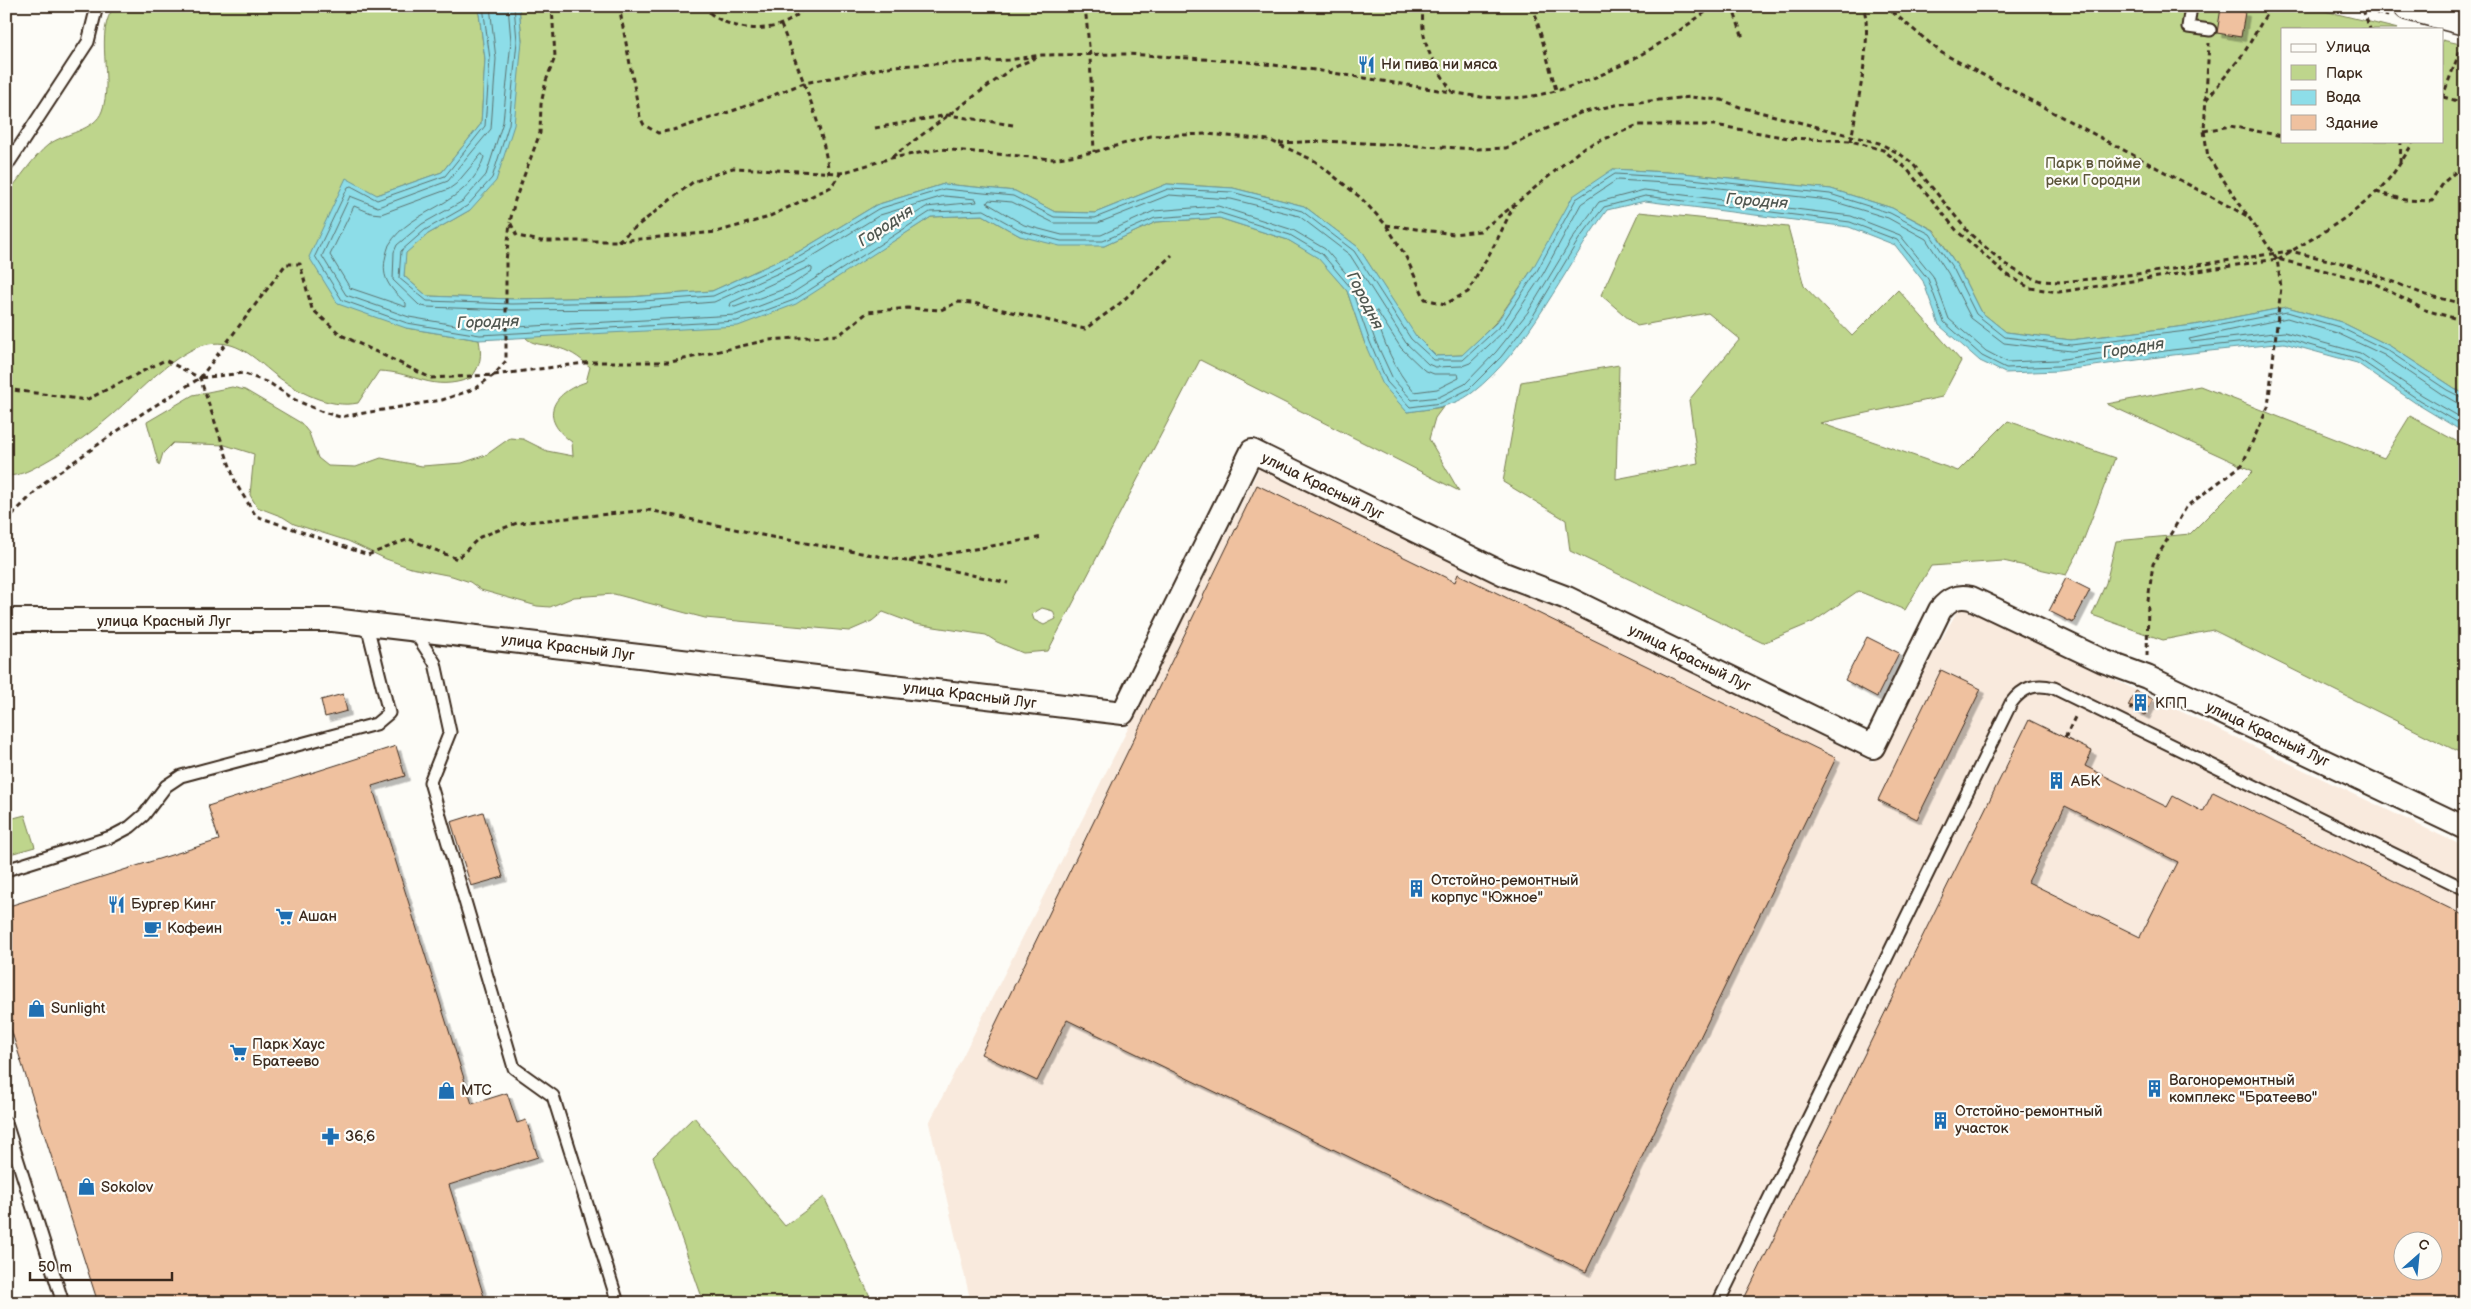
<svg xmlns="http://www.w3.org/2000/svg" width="2471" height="1309" font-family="'Balsamiq Sans',sans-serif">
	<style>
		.built { fill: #f9eadd; fill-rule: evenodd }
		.green { fill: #bed58c; stroke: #7c8055; fill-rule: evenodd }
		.water { fill: #8ddde8; stroke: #6c9597 }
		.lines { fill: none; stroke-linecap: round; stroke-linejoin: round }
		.shore { stroke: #5c726f; stroke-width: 1 }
		.building { fill: #efc19f; stroke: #3b2a1e; fill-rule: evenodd; filter: url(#shadow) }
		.lane-casing { stroke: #3b2a1e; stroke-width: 15 }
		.street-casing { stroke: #3b2a1e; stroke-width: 26 }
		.secondary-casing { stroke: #3b2a1e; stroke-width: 31 }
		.path { stroke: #3b2a1e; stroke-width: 3; stroke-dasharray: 5 4; stroke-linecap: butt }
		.lane { stroke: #fdfcf7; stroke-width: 11 }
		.street { stroke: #fdfcf7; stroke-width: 22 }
		.secondary { stroke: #fdfcf7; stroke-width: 28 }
		.labels { text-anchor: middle; stroke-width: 4.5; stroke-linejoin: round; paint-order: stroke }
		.poi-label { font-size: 15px; fill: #3b2a1e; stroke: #fdfcf7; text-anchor: start }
		.park-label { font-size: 15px; fill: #5c553a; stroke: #fdfcf7 }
		.street-label { font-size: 15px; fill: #3b2a1e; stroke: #fdfcf7 }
		.water-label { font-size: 16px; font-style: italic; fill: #505750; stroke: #fdfcf7 }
	</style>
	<defs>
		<filter id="shadow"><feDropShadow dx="4.5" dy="4.5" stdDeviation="0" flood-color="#0004"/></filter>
	</defs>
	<rect width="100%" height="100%" fill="#fdfcf7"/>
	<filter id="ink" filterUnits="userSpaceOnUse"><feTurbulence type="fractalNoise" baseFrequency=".02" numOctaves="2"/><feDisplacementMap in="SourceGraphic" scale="10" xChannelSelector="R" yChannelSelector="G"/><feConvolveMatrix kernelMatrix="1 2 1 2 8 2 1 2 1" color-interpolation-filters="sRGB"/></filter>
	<g filter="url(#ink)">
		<path class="built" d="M1260,467L1524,590L1873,762L1960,606L2465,847V1303H971L929,1123ZM2404,1242H2434V1272H2404Z"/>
		<path class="green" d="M115,6H478L485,59L481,124L442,172L377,195L406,328L479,340C482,356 481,365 471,378C431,393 416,372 379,371L358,403C329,409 296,391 274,374C253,357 237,339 208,344C178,349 136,394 113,414C92,432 70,448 45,462C32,469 21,476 6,476V195C18,181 35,155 48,145C64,133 95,131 102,111C114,80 93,31 115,6Z
			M519,6H2305L2398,29H2282V141H2442V40L2465,45V395L2390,346L2341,322L2287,307L2194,325L2071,340L2006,332L1980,311L1958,267L1934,230L1892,208L1831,189L1683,173L1613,169L1533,268L1496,322L1463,355L1436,356L1416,337L1358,247L1304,206L1233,188L1167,184L1095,213L1055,212L1015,191L944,184L876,205L798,252L712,291L629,297L512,299L427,296L404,276L405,253L428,234L470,210L522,41Z
			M1639,212L1788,227L1804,286L1852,336L1898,290L1961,361L1942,397L1820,423L1958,471L2008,421L2115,458L2080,549L2066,575L2003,561L1931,566L1905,610L1858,591L1813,622L1763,643L1570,551L1566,520L1503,482L1521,382L1619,365L1616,479L1698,463L1689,400L1740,339L1708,313L1637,326L1601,295Z
			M983,215L1020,236L1104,246L1156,222L1219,218L1288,240L1318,257L1347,291L1365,344L1407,412L1443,407L1435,418L1429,439L1459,491L1200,360L1048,651L1023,653L997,642L986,635L915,624L883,612L872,621L849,631L705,618L614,594L574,597L550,607L537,606L481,590L470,582L452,576L411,568L386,559L348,541L294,524L283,517L257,507L250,495L254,454L225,445L173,443L163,453L159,466L147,422L193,395L232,387L245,390L301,423L309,433L318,458L328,466L356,467L381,458L422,466L462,463L486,455L510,438L523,439L547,451L573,456L572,442C538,418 552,393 586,382L590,367C579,357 569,350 555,347C545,344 533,346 525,337L626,331L868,257L931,217ZM1042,608L1053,611L1056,619L1044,625L1034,620L1032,614Z
			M2200,386L2384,458L2410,416L2465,446V755L2213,630L2163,640L2092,615L2106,583L2116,541L2190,534L2253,471L2107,404Z
			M25,815L35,847L10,854L6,843V820Z
			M694,1117L785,1226L824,1197L873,1303H704L653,1157Z"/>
		<path class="water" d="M478,6H519L522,41L514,125L496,181L470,210L428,234L406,253L404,276L427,296L512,299L629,297L712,291L798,252L876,205L944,184L1015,191L1055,212L1095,213L1167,184L1233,188L1304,206L1358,247L1416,336L1436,356L1462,355L1497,322L1533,268L1573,196L1613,169L1683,173L1831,189L1892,208L1933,230L1958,267L1980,311L2006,332L2071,340L2194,325L2287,307L2341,322L2390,346L2465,395V433L2417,404L2357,363L2284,343L2173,355L2058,371L2005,373L1980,361L1939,325L1923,281L1895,245L1849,227L1645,201L1607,210C1564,268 1529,349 1472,393C1453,407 1430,409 1407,412L1383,385L1365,344L1347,291L1318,258L1288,240L1219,218L1156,222L1104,246H1060L1020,236L983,215L931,217L796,304L738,326L479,340L406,328L338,304L309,257L346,178L377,195L442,172L481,124L485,59Z"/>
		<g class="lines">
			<path class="shore" d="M483,6L490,59L485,126L445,176L377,200L351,186L348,187L315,256L342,300L407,323L480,335L737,321L794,300L930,212L984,210L1022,231L1061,241H1103L1155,218L1220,213L1290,235L1322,254L1351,288L1370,342L1387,382L1410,407L1441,403L1469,389L1501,357L1533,316L1579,239L1604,207L1645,196L1850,222L1897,240L1928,279L1944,322L1982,356L2006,368L2058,366L2172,350L2284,338L2359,359L2419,400L2465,427
				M490,6L496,59L491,129L448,181L378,207L350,196L322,256L346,295L409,317L479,329L736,315L791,294L926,207L977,202L976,199L944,196L880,215L803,262L714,302L629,309L512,310L426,307L419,305L393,280L394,252L397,245L422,224L463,201L486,175L503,122L511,41L508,6
				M514,6L517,41L509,124L492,178L467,206L425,230L401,251L399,278L427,301L512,304L629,302L713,296L801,256L878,209L944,189L1013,196L1054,217L1095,218L1168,189L1232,192L1302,211L1354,251L1411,339L1434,360H1463L1501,325L1537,271L1576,199L1615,174L1682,178L1830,194L1890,213L1930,234L1954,270L1976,314L2005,337L2071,345L2195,330L2287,312L2339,327L2387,350L2447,390L2465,399
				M482,154L484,157C469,207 411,207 389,245C379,274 385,284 406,303V307L350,288L330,255L354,206L371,213L381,214L449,189L456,184Z
				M1617,180L1682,184L1829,200L1888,218L1926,239L1948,273L1971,318L2004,343L2071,351L2157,341L2160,344L2057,360L2007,362L1986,351L1949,319L1933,276L1900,235L1851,216L1644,190L1599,202L1574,236L1528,312L1496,352L1465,384L1439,397L1412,400L1393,379L1375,340L1356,285L1325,249L1293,230L1218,206L1154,211L1101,235H1062L1024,225L987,203L989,200L1012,202L1054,223H1098L1169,195L1231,199L1299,216L1350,255L1406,343L1428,364L1435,367L1462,366L1470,363L1506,329L1543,274L1581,204Z
				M809,267L812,268V271L787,288L735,307L730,306L731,303Z
				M1377,311L1401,348L1424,370L1434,374H1458L1459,378L1437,389L1414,392C1394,369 1384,343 1375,314Z
				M2465,405L2459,404L2443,395L2384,355L2337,333L2287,318L2189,339L2191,342L2284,332L2360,353L2422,395L2465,420"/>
		</g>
		<path class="building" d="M2221,8L2245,12L2241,37L2217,33Z
			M1257,485L1455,582L1458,574L1836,758L1586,1272L1067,1020L1037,1081L981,1054Z
			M2066,578L2090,590L2073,623L2049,611Z
			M1867,637L1899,653L1877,697L1845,680Z
			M1941,670L1981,689L1917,819L1878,800Z
			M2136,691L2153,699L2145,715L2128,706Z
			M343,694L347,711L325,717L321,700Z
			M2029,720L2092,751L2085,766L2167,807L2173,796L2203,812L2213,792L2465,916V1303H1742ZM2065,806L2178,862L2140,937L2028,882ZM2404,1242H2434V1272H2404Z
			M396,746L405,776L372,786L472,1104L507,1093L517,1123L526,1120L538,1157L449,1185L486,1303H98L6,1014V907L219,840L208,806Z
			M483,812L503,877L471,886L451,822Z"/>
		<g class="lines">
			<defs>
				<path id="lane" d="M2191,6L2188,27L2210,30
					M6,167L88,42L97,6
					M409,633L418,637L435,663L450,732L430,782L514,1068L553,1096L618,1303
					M6,870L111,837L130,827L144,815L166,786L181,776L376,724L389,713L369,633L358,625
					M6,1123L63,1303
					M1718,1303L2011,703C2023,687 2035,683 2054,688L2465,889"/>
				<path id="street" d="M6,620H333L1123,713L1252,451L1504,574L1567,598L1873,747L1940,610C1949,599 1957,595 1971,598L2103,661L2147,677L2465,828"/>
				<path id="secondary" d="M2408,6L2465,21"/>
			</defs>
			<use href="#lane" class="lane-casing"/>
			<use href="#street" class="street-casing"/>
			<use href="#secondary" class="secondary-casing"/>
			<path class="path" d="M552,6L555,57L546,81L541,104L540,133L515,200L510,222L517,236L541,241H618L716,232L766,218L831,187L840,174
				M619,6L640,117L644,125L658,133L677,129L738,109L804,83L894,66L1009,60L1042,55L1128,54L1248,62L1315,70L1481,97C1499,98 1519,99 1538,95C1600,83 1663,45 1713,6
				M703,6C726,34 784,38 805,6
				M1085,6L1090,56L1094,152
				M1423,6C1420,46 1432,59 1452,92
				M1533,6L1556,90
				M1732,6L1743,38
				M1885,6L1942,53L2249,217
				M2350,6L2388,16
				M2363,10L2370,29
				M781,25C800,73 822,122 829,174
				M2443,97L2465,103
				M2442,98L2463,43
				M2206,100L2244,53L2271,6
				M875,128L948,115L1013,125
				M2204,131L2230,126L2282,136
				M1851,141C1856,108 1874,35 1863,6
				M1279,143L1325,141L1478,149L1506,148L1580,113L1620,104L1690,97L1722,100L1740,107L1879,143L1900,154L1912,163L1969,233L2005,264L2023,275L2042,281L2062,282L2146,273L2290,251L2350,265L2426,295L2465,304
				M892,157L1011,69L1037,57
				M2400,163L2401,141
				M2376,192L2405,200L2432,201L2444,182L2465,164
				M1386,225L1454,234L1480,231L1513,206
				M618,241L693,182L733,168L841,173L891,158L941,149L1053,159L1094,152L1151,136L1208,134L1269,140L1315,161L1361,198L1386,225L1405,255L1425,299L1445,304L1468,292L1496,242L1514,205L1583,148L1638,125H1715L1788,138L1851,141L1883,150L1907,169L1957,231L2006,274L2030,288L2059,292L2277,259L2372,282L2425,310L2465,321
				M2278,259C2316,236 2359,214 2388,180C2398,168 2406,154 2414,141
				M200,378L286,264H300L312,309L341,335L431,378L494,375L592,362H671L768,340L839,335L868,312L908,308L941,310L958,302L973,303L1085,329L1117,306L1172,255
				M6,389L86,400L165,360L200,378L236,484L256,516L368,555L409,539L457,559L480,537L517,523L649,510L766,536L906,561L1043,537
				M6,521L45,482L143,413L200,378L243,373L271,384L295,400L323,412L340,417L442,400L474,389L494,375L506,361V262L510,222
				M909,561L1008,583
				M2147,656L2148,601L2153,564L2187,506L2242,465L2268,407L2281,287L2277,259L2208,157L2204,131L2209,43
				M2130,710L2138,696
				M2065,738L2076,715"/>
			<use href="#lane" class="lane"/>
			<use href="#street" class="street"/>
			<use href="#secondary" class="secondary"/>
		</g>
	</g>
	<defs>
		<symbol id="restaurant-bare" viewBox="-9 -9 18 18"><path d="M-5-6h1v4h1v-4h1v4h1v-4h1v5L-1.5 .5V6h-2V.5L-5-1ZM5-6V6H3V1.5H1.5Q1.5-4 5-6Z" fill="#1f6fb2" stroke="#fdfcf7" stroke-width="2.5" paint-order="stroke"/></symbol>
		<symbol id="building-bare" viewBox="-9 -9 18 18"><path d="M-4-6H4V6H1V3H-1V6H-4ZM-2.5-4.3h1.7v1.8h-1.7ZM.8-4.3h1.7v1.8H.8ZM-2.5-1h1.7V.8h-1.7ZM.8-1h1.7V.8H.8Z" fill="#1f6fb2" stroke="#fdfcf7" stroke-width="2.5" paint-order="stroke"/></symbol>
		<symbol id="supermarket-bare" viewBox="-9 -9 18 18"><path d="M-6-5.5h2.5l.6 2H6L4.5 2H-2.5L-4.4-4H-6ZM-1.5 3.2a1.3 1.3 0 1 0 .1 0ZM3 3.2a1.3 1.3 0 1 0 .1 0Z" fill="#1f6fb2" stroke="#fdfcf7" stroke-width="2.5" paint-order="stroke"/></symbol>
		<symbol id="cafe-bare" viewBox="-9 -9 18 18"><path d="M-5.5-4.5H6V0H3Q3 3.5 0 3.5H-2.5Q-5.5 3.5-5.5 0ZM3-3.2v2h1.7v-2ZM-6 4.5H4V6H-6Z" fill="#1f6fb2" stroke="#fdfcf7" stroke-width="2.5" paint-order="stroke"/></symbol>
		<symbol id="shop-bare" viewBox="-9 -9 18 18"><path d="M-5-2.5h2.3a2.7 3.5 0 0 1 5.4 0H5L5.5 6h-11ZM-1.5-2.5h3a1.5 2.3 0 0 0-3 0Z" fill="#1f6fb2" stroke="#fdfcf7" stroke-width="2.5" paint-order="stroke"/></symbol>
		<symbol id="pharmacy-bare" viewBox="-9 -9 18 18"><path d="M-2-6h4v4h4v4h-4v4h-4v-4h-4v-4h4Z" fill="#1f6fb2" stroke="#fdfcf7" stroke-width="2.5" paint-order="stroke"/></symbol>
	</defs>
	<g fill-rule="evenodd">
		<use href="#restaurant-bare" x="1354" y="52" width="25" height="25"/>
		<use href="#building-bare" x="2128" y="690" width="25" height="25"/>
		<use href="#building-bare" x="2044" y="768" width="25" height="25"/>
		<use href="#building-bare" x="1404" y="876" width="25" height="25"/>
		<use href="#restaurant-bare" x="104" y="892" width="25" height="25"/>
		<use href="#supermarket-bare" x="272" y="904" width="25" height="25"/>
		<use href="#cafe-bare" x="140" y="916" width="25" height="25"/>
		<use href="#shop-bare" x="24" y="996" width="25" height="25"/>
		<use href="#supermarket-bare" x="226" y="1040" width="25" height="25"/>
		<use href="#building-bare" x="2142" y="1076" width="25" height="25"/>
		<use href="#shop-bare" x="434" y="1078" width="25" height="25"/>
		<use href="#building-bare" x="1928" y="1108" width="25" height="25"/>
		<use href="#pharmacy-bare" x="318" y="1124" width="25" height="25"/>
		<use href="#shop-bare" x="74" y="1174" width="25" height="25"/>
	</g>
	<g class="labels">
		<g class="poi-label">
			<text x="1381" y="69">Ни пива ни мяса</text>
			<text x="2155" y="708">КПП</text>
			<text x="2071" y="786">АБК</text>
			<text x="1431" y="885">Отстойно-ремонтный<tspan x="1431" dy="17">корпус "Южное"</tspan></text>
			<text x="131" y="909">Бургер Кинг</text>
			<text x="299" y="921">Ашан</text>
			<text x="167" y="933">Кофеин</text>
			<text x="51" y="1013">Sunlight</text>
			<text x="252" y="1049">Парк Хаус<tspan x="252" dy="17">Братеево</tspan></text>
			<text x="2169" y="1085">Вагоноремонтный<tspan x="2169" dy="17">комплекс "Братеево"</tspan></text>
			<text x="461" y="1095">МТС</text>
			<text x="1955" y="1116">Отстойно-ремонтный<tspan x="1955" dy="17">участок</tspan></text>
			<text x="345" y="1141">36,6</text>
			<text x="101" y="1192">Sokolov</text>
		</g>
		<g class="park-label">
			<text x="2093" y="168">Парк в пойме<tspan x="2093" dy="17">реки Городни</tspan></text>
		</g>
		<g class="street-label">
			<text transform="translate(1323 486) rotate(26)" y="5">улица Красный Луг</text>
			<text x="164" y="626">улица Красный Луг</text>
			<text transform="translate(568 647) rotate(7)" y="5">улица Красный Луг</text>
			<text transform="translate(1690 658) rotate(26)" y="5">улица Красный Луг</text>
			<text transform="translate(970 695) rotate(7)" y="5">улица Красный Луг</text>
			<text transform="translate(2268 734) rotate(25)" y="5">улица Красный Луг</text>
		</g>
		<g class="water-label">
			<text transform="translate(1757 200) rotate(4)" y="6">Городня</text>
			<text transform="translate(885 225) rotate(-33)" y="6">Городня</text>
			<text transform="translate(1366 300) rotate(63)" y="6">Городня</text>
			<text transform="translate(488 321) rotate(-2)" y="6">Городня</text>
			<text transform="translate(2133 347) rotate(-9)" y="6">Городня</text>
		</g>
	</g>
	<rect width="2471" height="1309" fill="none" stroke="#fdfcf7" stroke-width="25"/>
	<rect x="12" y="12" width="2446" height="1284" fill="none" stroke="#3b2a1e" stroke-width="2" filter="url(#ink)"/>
	<rect x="2281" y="28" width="162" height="115" fill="#fdfcf7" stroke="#afa8a0"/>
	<rect x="2291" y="44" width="25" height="8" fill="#fdfcf7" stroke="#afa8a0"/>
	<text x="2326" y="52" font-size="15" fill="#3b2a1e">Улица</text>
	<rect x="2291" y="65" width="25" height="15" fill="#bed58c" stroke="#afa8a0"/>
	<text x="2326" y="78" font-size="15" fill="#3b2a1e">Парк</text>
	<rect x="2291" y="90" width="25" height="15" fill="#8ddde8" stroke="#afa8a0"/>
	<text x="2326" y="102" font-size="15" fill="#3b2a1e">Вода</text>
	<rect x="2291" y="115" width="25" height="15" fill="#efc19f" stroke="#afa8a0"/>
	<text x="2326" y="128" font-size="15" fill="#3b2a1e">Здание</text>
	<g transform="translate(2418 1256) rotate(27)"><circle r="24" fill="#fdfcf7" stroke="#afa8a0"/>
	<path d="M0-4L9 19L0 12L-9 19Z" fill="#1f6fb2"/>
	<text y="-8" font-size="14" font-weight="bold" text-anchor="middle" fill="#3b2a1e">С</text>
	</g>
	<path d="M30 1272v8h142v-8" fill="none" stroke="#3b2a1e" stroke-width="2.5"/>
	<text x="38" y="1272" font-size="15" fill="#3b2a1e" stroke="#fdfcf7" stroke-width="4" paint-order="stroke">50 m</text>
</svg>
